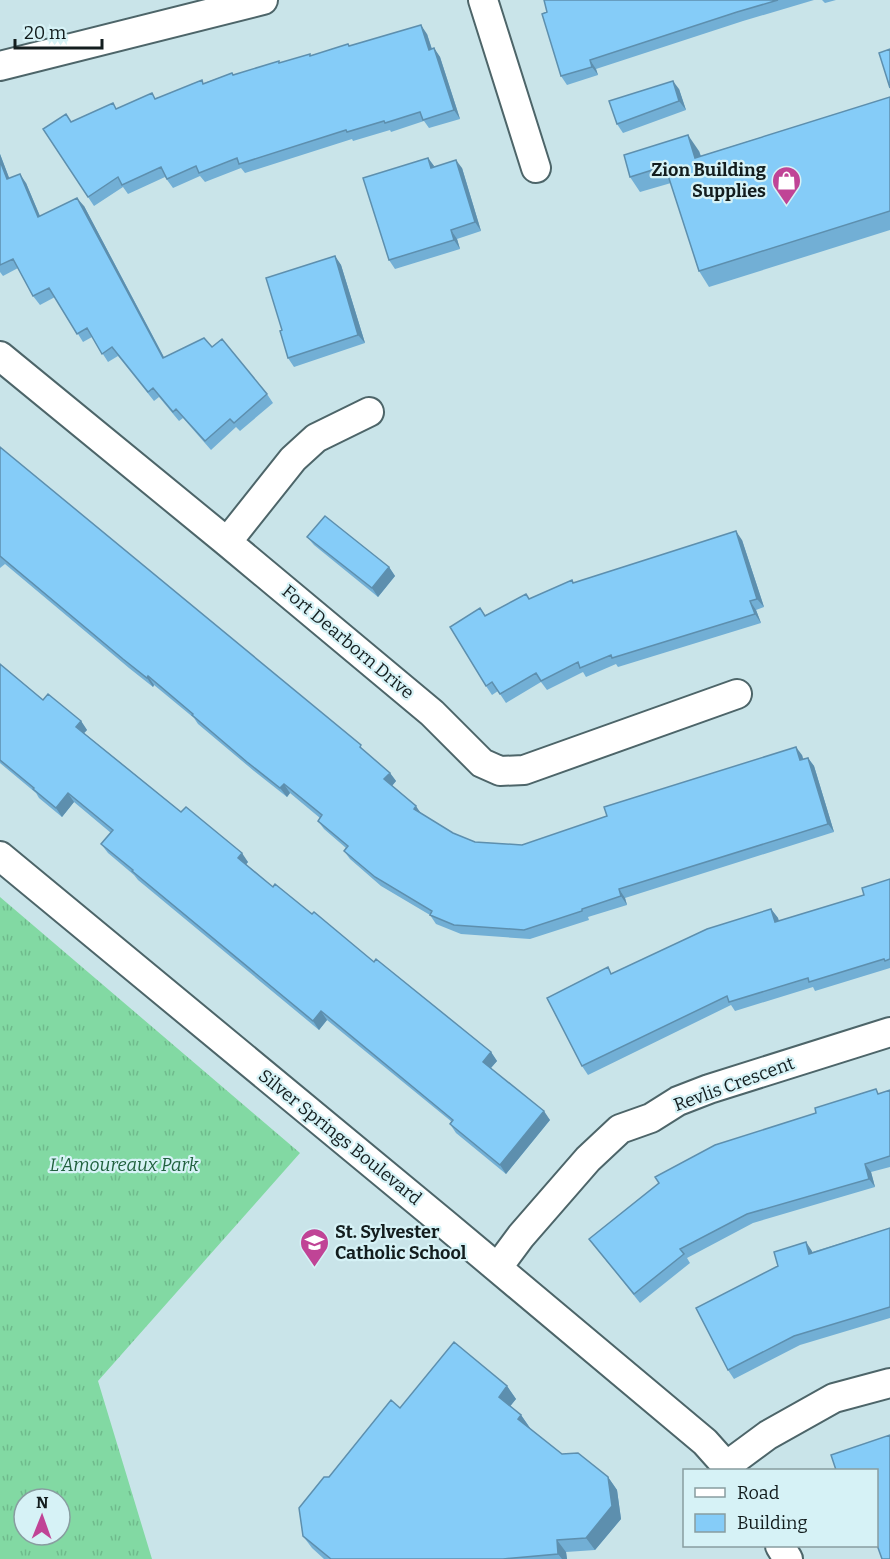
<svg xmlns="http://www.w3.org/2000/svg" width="890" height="1559" font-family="Bitter,serif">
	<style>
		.grass { fill: url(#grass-tufts); fill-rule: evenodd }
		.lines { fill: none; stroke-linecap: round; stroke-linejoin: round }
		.minor-casing { stroke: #4d6569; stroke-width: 32 }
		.minor { stroke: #fff; stroke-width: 28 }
		.wall { fill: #72afd5 }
		.shaded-wall { fill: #5d8fae }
		.building { fill: #85ccf8; stroke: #5d8fae; stroke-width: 1.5 }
		.labels { text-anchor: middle; stroke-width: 4.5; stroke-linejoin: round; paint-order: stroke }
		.poi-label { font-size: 18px; font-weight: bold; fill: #131d1e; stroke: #d6f2f6; text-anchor: end }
		.street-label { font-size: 18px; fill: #131d1e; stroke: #d6f2f6 }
		.park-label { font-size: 18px; font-style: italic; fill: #20613e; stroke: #d6f2f6 }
	</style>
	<defs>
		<pattern id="grass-tufts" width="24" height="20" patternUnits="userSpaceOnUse" patternTransform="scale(1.5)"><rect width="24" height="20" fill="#82d9a3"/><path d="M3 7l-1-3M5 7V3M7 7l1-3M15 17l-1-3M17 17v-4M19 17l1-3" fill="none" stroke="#6fba8c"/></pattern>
	</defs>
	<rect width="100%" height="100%" fill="#c9e4e9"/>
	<path class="grass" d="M0,897L300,1153L98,1381L152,1559H0ZM24,1499H60V1535H24Z"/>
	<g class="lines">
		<defs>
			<path id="minor" d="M483,0L536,168
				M0,66L263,0
				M0,356L227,542L432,713L482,763L500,771L524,770L737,694
				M227,542L293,459L316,438L369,412
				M0,856L445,1224L705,1442L730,1470
				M498,1267L521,1236L588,1159L620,1129L651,1118L678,1101L709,1089L890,1032
				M726,1466L768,1435L834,1398L890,1383
				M780,1546L788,1559"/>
		</defs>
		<use href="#minor" class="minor-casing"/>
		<use href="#minor" class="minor"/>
	</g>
	<path class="wall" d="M544,0H814L743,21L596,69L598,75L567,85L561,76L547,12Z
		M822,0H836L825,3Z
		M427,34L432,49L434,48L440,57L460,119L429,128L424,121L391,132L390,130L353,141L352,139L245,173L241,168L205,182L200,176L173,188L165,177L128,194L123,187L94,206L88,197L72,121L156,98L204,83L232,73L233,75L311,56L348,44L349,46Z
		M679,89L686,110L623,133L617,124Z
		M890,97V230L709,287L699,271L671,183L640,192L630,177L699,151L701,156Z
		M0,154L9,178L26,183L40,216L84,206L164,357L212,347L267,394L273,403L240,431L236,427L211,450L183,418L179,421L159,397L154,401L118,356L108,362L92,337L83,342L55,297L40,305L33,296L18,268L3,276L0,272Z
		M428,158L434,166L462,168L481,231L457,239L460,249L395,269L389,260Z
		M335,256L341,265L365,343L294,367L288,358L282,330Z
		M0,447L390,773L396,781L392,786L422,814L453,833L475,842L522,845L802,755L803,759L808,758L814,766L834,832L625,898L627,905L588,917L589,920L530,939L461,934L436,924L430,915L381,886L350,859L344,851L346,848L324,829L318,821L320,818L290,793L287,797L254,771L198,724L194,718L154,685L153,687L129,668L5,564L0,568Z
		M307,537L389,567L395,576L378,597L314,545Z
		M742,540L764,607L756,610L761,623L618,667L616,664L586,677L583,672L547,690L541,682L506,703L498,691L492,695L486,686L480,608L485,615L529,599L572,580L574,583Z
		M0,664L43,700L81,721L87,730L84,733L181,812L248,862L246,864L273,887L312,914L491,1052L497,1061L491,1068L550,1120L506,1174L456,1133L450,1124L452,1122L327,1020L319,1030L138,880L134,875L108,853L101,844L111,833L74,802L62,817L39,798L36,793L0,763Z
		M890,879V968L815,991L813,987L735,1011L731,1005L588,1075L582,1066L612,973L771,909L778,918L779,921L864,895Z
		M890,1090V1167L871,1172L875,1187L753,1223L687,1258L690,1263L640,1303L589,1239L879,1094Z
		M890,1228V1318L800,1345L734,1379L728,1370L812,1251V1252Z
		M507,1386L516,1399L510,1406L521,1415L530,1428H529L562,1454L608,1477L617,1490L621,1519L595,1550L566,1552L567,1559H324L312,1548L303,1536L329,1477L400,1408Z"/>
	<path class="shaded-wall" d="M421,25L427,34L435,59L429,50Z
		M434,48L440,57L460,119L454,110Z
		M590,60L596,69L598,75L592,67Z
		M673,81L679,89L686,110L679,101Z
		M688,135L699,151L706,173L695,158Z
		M0,154L13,188L7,179L0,161Z
		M428,158L434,166L431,168Z
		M456,160L462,168L481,231L475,222Z
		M20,174L26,183L44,226L38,217Z
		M77,198L84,206L169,367L163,358Z
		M451,230L457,239L460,249L454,240Z
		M335,256L341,265L365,343L358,335Z
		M736,531L742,540L764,607L757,599Z
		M389,567L395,576L378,597L372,588Z
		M750,601L756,610L761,623L755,614Z
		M148,676L154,685L153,687L147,678Z
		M81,721L87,730L82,735L76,727Z
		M796,747L802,755L806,769L800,760Z
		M808,758L814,766L834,832L828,824Z
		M390,773L396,781L390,788L384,779Z
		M284,784L290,793L287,797L280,788Z
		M68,793L74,802L62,817L56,808Z
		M416,806L422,815L414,809Z
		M242,853L248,862L244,867L238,858Z
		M619,889L625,898L627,905L621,896Z
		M771,909L778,918L781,931L775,922Z
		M321,1011L327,1020L319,1030L313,1021Z
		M491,1052L497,1061L489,1070L483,1062Z
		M544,1111L550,1120L506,1174L500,1165Z
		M865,1164L871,1172L875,1187L869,1179Z
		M806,1242L812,1251L815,1262L809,1254Z
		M507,1386L516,1399L508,1409L499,1397Z
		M521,1415L530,1428L527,1431L518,1419Z
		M608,1477L617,1490L621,1519L595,1550L586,1538Z
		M557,1540L566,1552L567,1559H562L558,1554Z"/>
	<path class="building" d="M544,0H778L737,12L590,60L592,67L561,76L542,14L547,12Z
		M421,25L429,50L434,48L454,110L423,120L420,112L385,123L384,121L347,132L346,130L239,164L237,158L199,173L196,166L167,179L161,167L122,185L118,177L88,197L43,129L66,114L71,122L113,103L116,109L152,93L155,99L202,80L203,84L232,73L233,75L279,61V63L310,54V56L348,44L349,46Z
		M890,49V88L879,53Z
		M673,81L679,101L617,124L609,101Z
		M890,97V211L699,271L665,166L630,177L624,155L688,135L695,158Z
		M428,158L431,168L456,160L475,222L451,230L454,240L389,260L363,178Z
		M0,161L7,179L20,174L38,217L77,198L163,358L204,338L212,347L222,339L267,394L234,423L230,419L205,441L176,409L173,412L153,388L148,392L112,347L102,354L87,328L77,334L49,288L33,296L13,259L0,265Z
		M335,256L358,335L288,358L280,331L282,330L266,278Z
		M0,447L361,745L360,747L390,773L384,779L416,806L414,809L453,833L475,842L522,845L607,816L604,807L796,747L800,760L808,758L828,824L619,889L621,896L582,909V911L524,930L454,925L430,915L432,911L375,877L344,851L348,846L318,821L322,815L284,784L280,788L247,762L192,715L193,714L148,676L147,678L123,659L0,556Z
		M325,516L389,567L372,588L307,537Z
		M736,531L757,599L750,601L755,614L612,658L611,655L580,668L578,662L541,681L536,673L500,694L492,682L486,686L450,627L480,608L485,616L526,594L529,599L572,580L573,583Z
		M0,664L43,700L48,694L81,721L76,727L181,812L186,807L242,853L238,858L273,887L275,884L312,914L314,912L374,962L376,959L491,1052L483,1062L544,1111L500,1165L450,1124L453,1120L321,1011L313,1021L132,871L133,870L101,844L113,830L68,793L56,808L33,789L34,788L0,760Z
		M890,879V959L885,961L884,959L809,982L808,978L729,1002L727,996L582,1066L547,998L608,967L611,974L707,929L771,909L775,922L864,895L862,888Z
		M876,1089L878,1094L890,1090V1156L865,1164L869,1179L747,1214L680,1249L684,1254L634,1294L589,1239L659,1183L655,1177L715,1145L816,1113L815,1108Z
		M890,1228V1307L794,1336L728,1370L696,1308L778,1266L774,1252L806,1242L809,1254Z
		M454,1342L507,1386L499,1397L521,1415L518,1419L562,1454L578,1453L608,1477L612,1506L586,1538L557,1540L558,1554L503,1559H331L303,1536L299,1508L324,1477H329L391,1400L400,1408Z
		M890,1435V1559H882L876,1542V1470H836L831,1455Z"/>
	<defs>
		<symbol id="shop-pin" viewBox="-11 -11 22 30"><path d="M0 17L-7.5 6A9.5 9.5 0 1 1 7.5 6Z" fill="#c04496" stroke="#d6f2f6"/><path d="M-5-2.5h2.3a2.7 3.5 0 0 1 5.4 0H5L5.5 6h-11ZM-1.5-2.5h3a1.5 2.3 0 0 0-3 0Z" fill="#fff"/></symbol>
		<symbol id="school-pin" viewBox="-11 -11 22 30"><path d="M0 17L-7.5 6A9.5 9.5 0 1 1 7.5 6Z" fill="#c04496" stroke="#d6f2f6"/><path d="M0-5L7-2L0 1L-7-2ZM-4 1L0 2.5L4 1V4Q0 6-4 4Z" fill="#fff"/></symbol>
	</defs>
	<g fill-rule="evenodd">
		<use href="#shop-pin" x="770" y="164" width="33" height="45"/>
		<use href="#school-pin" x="298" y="1226" width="33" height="45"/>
	</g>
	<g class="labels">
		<g class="poi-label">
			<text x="766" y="176">Zion Building<tspan x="766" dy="21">Supplies</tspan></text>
			<text x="335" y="1238" text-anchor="start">St. Sylvester<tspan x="335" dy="21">Catholic School</tspan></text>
		</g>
		<g class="street-label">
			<text transform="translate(348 642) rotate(40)" y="6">Fort Dearborn Drive</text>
			<text transform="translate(734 1084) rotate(-20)" y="6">Revlis Crescent</text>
			<text transform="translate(340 1137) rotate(39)" y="6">Silver Springs Boulevard</text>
		</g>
		<g class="park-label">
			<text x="124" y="1171">L'Amoureaux Park</text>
		</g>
	</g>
	<rect x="683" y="1469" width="195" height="78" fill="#d6f2f6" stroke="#889da0" stroke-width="1.5"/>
	<rect x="695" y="1488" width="30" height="9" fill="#ffffff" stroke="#889da0" stroke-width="1.5"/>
	<text x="737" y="1499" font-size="18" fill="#131d1e">Road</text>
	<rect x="695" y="1514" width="30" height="18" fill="#85ccf8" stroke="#889da0" stroke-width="1.5"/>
	<text x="737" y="1529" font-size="18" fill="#131d1e">Building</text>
	<g transform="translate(42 1517) rotate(1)"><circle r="28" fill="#d6f2f6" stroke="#889da0" stroke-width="1.5"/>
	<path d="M0-4.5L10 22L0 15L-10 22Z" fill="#c04496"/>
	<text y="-9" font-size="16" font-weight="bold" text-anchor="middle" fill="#131d1e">N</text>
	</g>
	<path d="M15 39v9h87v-9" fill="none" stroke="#131d1e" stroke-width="3"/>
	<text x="24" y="39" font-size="18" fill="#131d1e" stroke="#d6f2f6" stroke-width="4.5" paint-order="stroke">20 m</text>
</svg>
